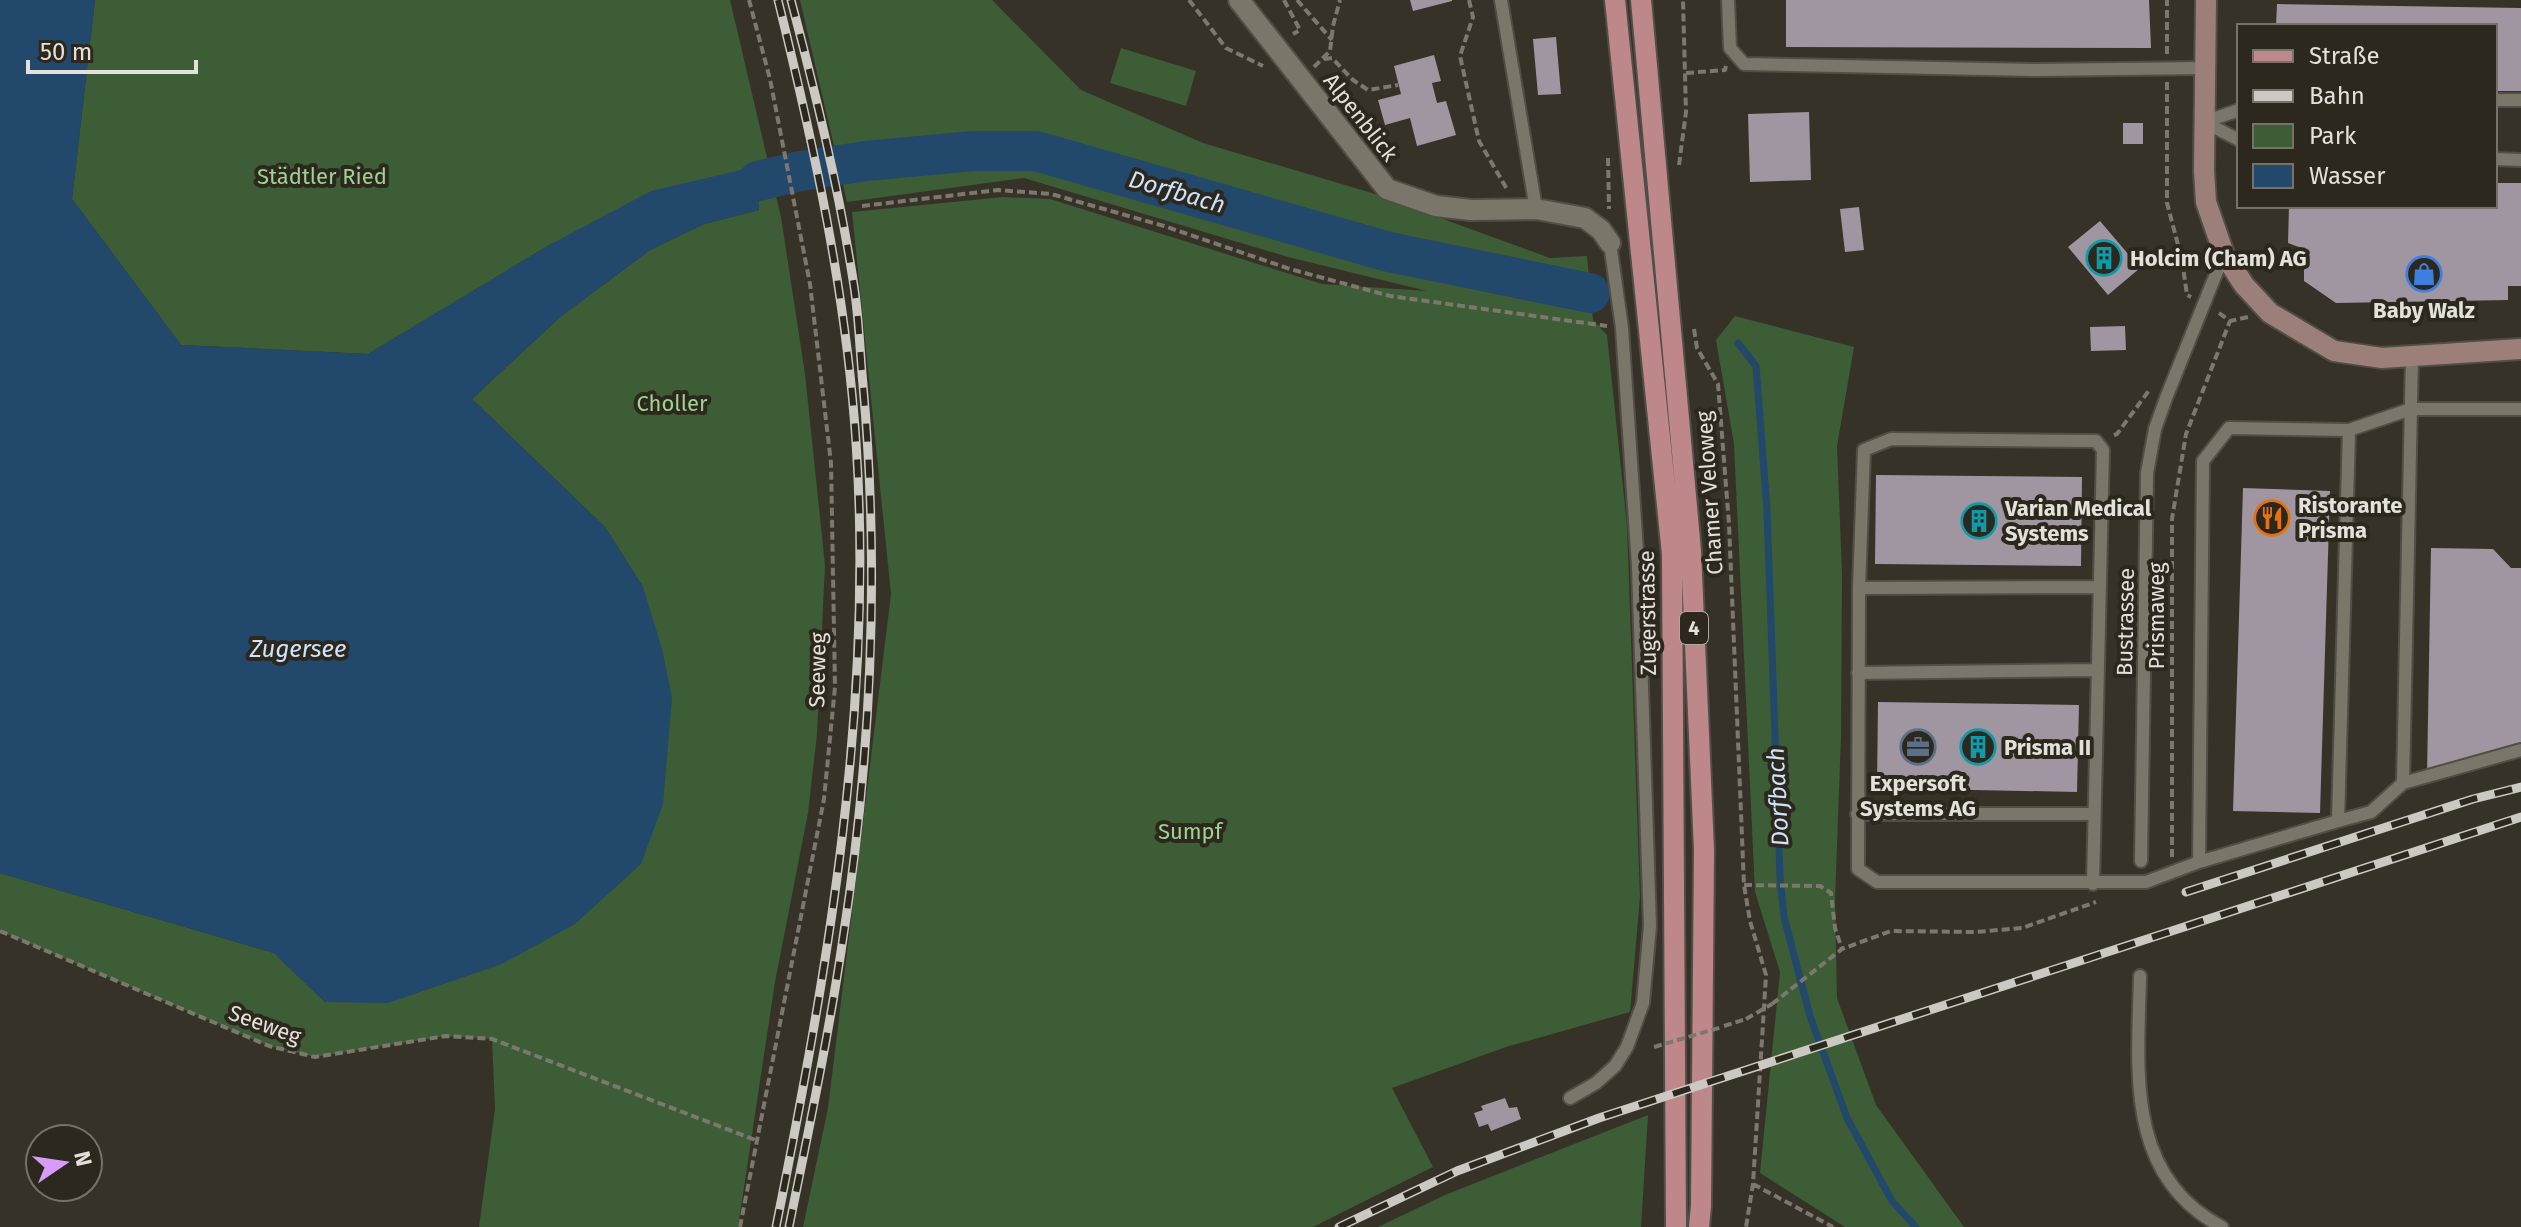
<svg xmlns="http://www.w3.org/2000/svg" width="2521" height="1227" font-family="'Fira Sans',sans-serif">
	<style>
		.green { fill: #3c5d35 }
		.water { fill: #22486c }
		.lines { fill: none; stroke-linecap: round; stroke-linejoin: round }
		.stream { stroke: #22486c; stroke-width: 7 }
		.river { stroke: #22486c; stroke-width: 40 }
		.building { fill: #9f96a1 }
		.lane-casing { stroke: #514e45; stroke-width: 16 }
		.street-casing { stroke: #514e45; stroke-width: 24 }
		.secondary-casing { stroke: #514e45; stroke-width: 24 }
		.primary-casing { stroke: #514e45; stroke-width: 24 }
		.path { stroke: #7c786f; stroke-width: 4; stroke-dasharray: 8 4; stroke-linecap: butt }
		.lane { stroke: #7b766a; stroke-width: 12 }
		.street { stroke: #7b766a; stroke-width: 20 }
		.secondary { stroke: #9d7f7a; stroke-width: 20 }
		.primary { stroke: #be888a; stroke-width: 20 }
		.rail-casing { stroke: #ccc9c2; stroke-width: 9 }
		.rail { stroke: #2d281e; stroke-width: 6; stroke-dasharray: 18; stroke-linecap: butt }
		.path-bridge { stroke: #7c786f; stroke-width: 4; stroke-dasharray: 8 4; stroke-linecap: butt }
		.labels { text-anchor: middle; stroke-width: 8; stroke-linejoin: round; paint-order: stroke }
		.shield { fill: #2d281e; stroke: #adaaa2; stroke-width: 2 }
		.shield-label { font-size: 20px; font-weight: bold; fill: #e4e1da }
		.street-label { font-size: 22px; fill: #e4e1da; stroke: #2d281e }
		.park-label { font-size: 22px; fill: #9ed391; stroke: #2d281e }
		.poi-label { font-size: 22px; font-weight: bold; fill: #e4e1da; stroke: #2d281e; text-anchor: start }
		.water-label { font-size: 24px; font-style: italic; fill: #cce4fc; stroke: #2d281e }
	</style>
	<rect width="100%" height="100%" fill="#373228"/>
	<path class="green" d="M95,0H730L781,217L805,374L825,565L817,734L808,813L775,982L738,1227H479L495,1109L492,1039L446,1036L315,1057L269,1046L0,931V873L274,953L325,1002L643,587L605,527L472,399L560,317L650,250L704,224L759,210L551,244L368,354L181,345L72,199Z
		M800,0H992L1081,90L1203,143L1372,193L1550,258L1587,256L1593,320L1607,335L1627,525L1640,897L1630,1012L1506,1047L1392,1088L1433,1167L1313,1227H803L828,1108L891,594L852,212L1003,197L1050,199L1322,284L1427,291L1288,257L1024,178L847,202Z
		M1121,48L1196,71L1186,106L1110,83Z
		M1735,316L1854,347L1837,446L1842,574L1841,736L1835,900L1837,998L1876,1105L1964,1227H1845L1760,1173L1780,972L1755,892L1734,444L1716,340Z
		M1648,1115L1641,1227H1378L1445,1195Z"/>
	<path class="water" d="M0,0H95L72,199L181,345L368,354L551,244L651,191L750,168L758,181L759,210L704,224L650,250L560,317L472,399L605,527L643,587L662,649L672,698L663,804L641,864L575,924L502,964L388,1003L325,1002L274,953L0,873Z"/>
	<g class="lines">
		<path class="stream" d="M1738,343L1756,366L1767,510L1780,877L1784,917L1810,1016L1847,1118L1892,1201L1916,1227"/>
		<path class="river" d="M758,181L800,171L866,161L973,151H1036L1389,252L1590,293"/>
	</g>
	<path class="building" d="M1410,0H1452V1L1413,11Z
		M1786,0H2149L2151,48L1786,47Z
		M2277,4L2521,8V91H2495V26H2276Z
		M1556,37L1561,94L1538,95L1533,39Z
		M1434,55L1441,81L1432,83L1437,103L1446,101L1456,135L1417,146L1410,118L1385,125L1378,100L1401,94L1394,66Z
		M1809,112L1811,180L1750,182L1748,114Z
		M2123,123H2143V144H2123Z
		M2495,183H2521V286H2508V300L2336,303L2304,281V249L2288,243L2289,206H2495Z
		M1859,207L1864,250L1845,252L1840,209Z
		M2100,221L2140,268L2108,295L2068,247Z
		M2125,326L2126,350L2091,351L2090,327Z
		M1876,475L2082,477L2081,566L1875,564Z
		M2243,488L2330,491L2320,813L2233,811Z
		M2431,548L2493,549L2511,568H2521V744L2427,776Z
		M1878,702L2079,705L2077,792L1877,788Z
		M1505,1098L1509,1108L1517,1107L1521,1119L1491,1131L1488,1124L1479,1127L1474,1113L1483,1110L1481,1106Z"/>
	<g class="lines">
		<defs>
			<path id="lane" d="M1501,0L1536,209
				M1728,0L1730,48L1744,64L2035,70L2205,68
				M2495,100H2521
				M2204,122L2239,140
				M2204,122L2239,110
				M2495,159L2521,160
				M2349,430L2411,409H2521
				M1859,588L2099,587
				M1858,673L2097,670
				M2403,783L2412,356
				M1857,814H2093
				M2338,821L2371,812L2403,783L2521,750
				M2141,861L2147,473L2155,429L2166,398L2224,254
				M2093,884L2103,450L2096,441L1891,439L1864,450L1859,588L1858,869L1877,882H2146L2199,862L2338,821L2349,430L2229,428L2203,461L2199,862
				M2140,976C2138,1068 2124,1176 2222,1227
				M1570,1098L1596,1083L1615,1066L1627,1047L1643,1003L1650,926L1638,566L1622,328L1610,243"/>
			<path id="street" d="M1239,0L1387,189L1436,206L1471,210L1536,209L1585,218L1601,230L1610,243"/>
			<path id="secondary" d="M2206,0L2204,171L2206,202L2224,254L2244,285L2270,313L2334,351L2382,358L2521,349"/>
			<path id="primary" d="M1615,0L1672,554L1676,1227
				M1641,0L1691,551L1704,850L1701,1206L1699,1227"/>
		</defs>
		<use href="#lane" class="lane-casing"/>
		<use href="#street" class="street-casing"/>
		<use href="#secondary" class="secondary-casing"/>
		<use href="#primary" class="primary-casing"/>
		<path class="path" d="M1189,0L1226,48L1263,66
			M1284,0L1300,30L1293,34
			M1297,0L1332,40
			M1469,0L1473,17L1460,56L1479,141L1508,191
			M2167,54V0
			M1324,59L1332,58L1353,80L1368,90L1398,85
			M1314,67L1330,51L1333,26L1340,0
			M1686,73L1725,70L1726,66
			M2167,82V203L2182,260L2187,295L2191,297
			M1608,158L1609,209
			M1679,165L1686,112L1683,0
			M862,206L998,190L1051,194L1164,226L1290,269L1390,296L1607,326
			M2219,313L2230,321L2248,317
			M1694,329L1697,348L1718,384L1729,524L1744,885L1750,921L1766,975L1753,1184L1746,1227
			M2114,435L2117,434L2150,389
			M2172,857V519L2186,434L2230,321
			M1744,885L1820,886L1831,893L1835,928L1842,949
			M0,931L269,1046L315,1057L446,1036L492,1039L758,1141
			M1772,1004L1842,949L1891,931L1976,932L2022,928L2096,902
			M1724,1026L1746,1019
			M1753,1184L1833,1227
			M740,1227L824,799L835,687L831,463L810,284L770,79L749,0"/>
		<use href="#lane" class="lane"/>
		<use href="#street" class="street"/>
		<use href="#secondary" class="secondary"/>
		<use href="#primary" class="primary"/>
		<defs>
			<path id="rail" d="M2186,892L2473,799L2521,787
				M776,1227C828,968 874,706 856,442C846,292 814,146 778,0
				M789,1227C808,1133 828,1039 842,945C871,760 880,572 863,385C860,353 859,319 854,286C839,189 816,95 791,0
				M1339,1227L1457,1171L1599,1118L2521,817"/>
		</defs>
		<use href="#rail" class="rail-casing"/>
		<use href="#rail" class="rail"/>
		<path class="path-bridge" d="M1746,1019L1772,1004
			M1654,1047L1722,1027"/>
	</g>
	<defs>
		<symbol id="building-ring" viewBox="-11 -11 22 22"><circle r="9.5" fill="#2d281e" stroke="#0f9aa8" stroke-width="1.5"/><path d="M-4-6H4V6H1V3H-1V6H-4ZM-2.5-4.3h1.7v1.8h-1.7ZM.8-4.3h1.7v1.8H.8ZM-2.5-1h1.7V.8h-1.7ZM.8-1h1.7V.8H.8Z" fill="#0f9aa8"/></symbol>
		<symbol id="shop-ring" viewBox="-11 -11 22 22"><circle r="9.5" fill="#2d281e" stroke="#3f7fe0" stroke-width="1.5"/><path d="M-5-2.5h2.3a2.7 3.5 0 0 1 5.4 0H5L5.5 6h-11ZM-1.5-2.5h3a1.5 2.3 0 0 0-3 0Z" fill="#3f7fe0"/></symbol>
		<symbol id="restaurant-ring" viewBox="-11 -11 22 22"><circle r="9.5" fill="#2d281e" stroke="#e8710a" stroke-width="1.5"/><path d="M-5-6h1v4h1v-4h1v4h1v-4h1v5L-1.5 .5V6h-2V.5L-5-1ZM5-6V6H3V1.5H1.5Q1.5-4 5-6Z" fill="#e8710a"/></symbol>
		<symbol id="office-ring" viewBox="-11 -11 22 22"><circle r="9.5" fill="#2d281e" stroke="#5c6f8a" stroke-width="1.5"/><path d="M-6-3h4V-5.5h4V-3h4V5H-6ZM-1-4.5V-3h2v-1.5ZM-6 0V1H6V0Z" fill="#5c6f8a"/></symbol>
	</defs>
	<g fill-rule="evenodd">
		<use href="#building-ring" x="2084" y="238" width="40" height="40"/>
		<use href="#shop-ring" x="2404" y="254" width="40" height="40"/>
		<use href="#restaurant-ring" x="2252" y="498" width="40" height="40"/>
		<use href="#building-ring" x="1959" y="501" width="40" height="40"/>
		<use href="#office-ring" x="1898" y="727" width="40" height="40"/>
		<use href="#building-ring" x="1958" y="727" width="40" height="40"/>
	</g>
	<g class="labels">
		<rect class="shield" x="1680" y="612" width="28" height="32" rx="6"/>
		<g class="shield-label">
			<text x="1694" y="635">4</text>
		</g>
		<g class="street-label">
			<text transform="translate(1361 117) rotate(52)" y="8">Alpenblick</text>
			<text transform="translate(1709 493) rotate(-94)" y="8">Chamer Veloweg</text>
			<text transform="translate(1647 613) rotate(-91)" y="8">Zugerstrasse</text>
			<text transform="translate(2156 616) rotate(-90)" y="8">Prismaweg</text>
			<text transform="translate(2125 622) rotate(-89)" y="8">Bustrassee</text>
			<text transform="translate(817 670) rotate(-89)" y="8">Seeweg</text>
			<text transform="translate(265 1024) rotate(20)" y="8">Seeweg</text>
		</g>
		<g class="park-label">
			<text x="322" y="184">Städtler Ried</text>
			<text x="672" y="411">Choller</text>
			<text x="1190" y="839">Sumpf</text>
		</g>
		<g class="poi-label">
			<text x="2130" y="266">Holcim (Cham) AG</text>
			<text x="2424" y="318" text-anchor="middle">Baby Walz</text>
			<text x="2298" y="513">Ristorante<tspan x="2298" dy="25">Prisma</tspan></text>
			<text x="2005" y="516">Varian Medical<tspan x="2005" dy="25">Systems</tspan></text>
			<text x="2004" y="755">Prisma II</text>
			<text x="1918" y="791" text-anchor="middle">Expersoft<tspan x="1918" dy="25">Systems AG</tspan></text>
		</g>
		<g class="water-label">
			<text transform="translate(1177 192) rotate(16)" y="8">Dorfbach</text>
			<text x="298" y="657">Zugersee</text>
			<text transform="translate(1778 797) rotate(-93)" y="8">Dorfbach</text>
		</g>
	</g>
	<rect x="2237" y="24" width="260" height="184" fill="#2d281e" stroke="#767269" stroke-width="2"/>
	<rect x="2253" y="50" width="40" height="12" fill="#be888a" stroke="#767269" stroke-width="2"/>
	<text x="2309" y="64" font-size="24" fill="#e4e1da">Straße</text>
	<rect x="2253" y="90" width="40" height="12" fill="#ccc9c2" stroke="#767269" stroke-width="2"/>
	<text x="2309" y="104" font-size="24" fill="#e4e1da">Bahn</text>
	<rect x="2253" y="124" width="40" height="24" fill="#3c5d35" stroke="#767269" stroke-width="2"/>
	<text x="2309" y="144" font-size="24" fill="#e4e1da">Park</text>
	<rect x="2253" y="164" width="40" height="24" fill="#22486c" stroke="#767269" stroke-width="2"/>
	<text x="2309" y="184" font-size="24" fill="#e4e1da">Wasser</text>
	<g transform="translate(64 1163) rotate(77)"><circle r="38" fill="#2d281e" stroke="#767269" stroke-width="2"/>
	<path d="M0-6L14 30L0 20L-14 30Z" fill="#d79bf9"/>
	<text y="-12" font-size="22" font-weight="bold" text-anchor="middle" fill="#e4e1da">N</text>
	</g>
	<path d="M28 60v12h168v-12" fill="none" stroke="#e4e1da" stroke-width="4"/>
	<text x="40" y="60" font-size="24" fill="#e4e1da" stroke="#2d281e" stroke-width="6" paint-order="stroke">50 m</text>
</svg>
